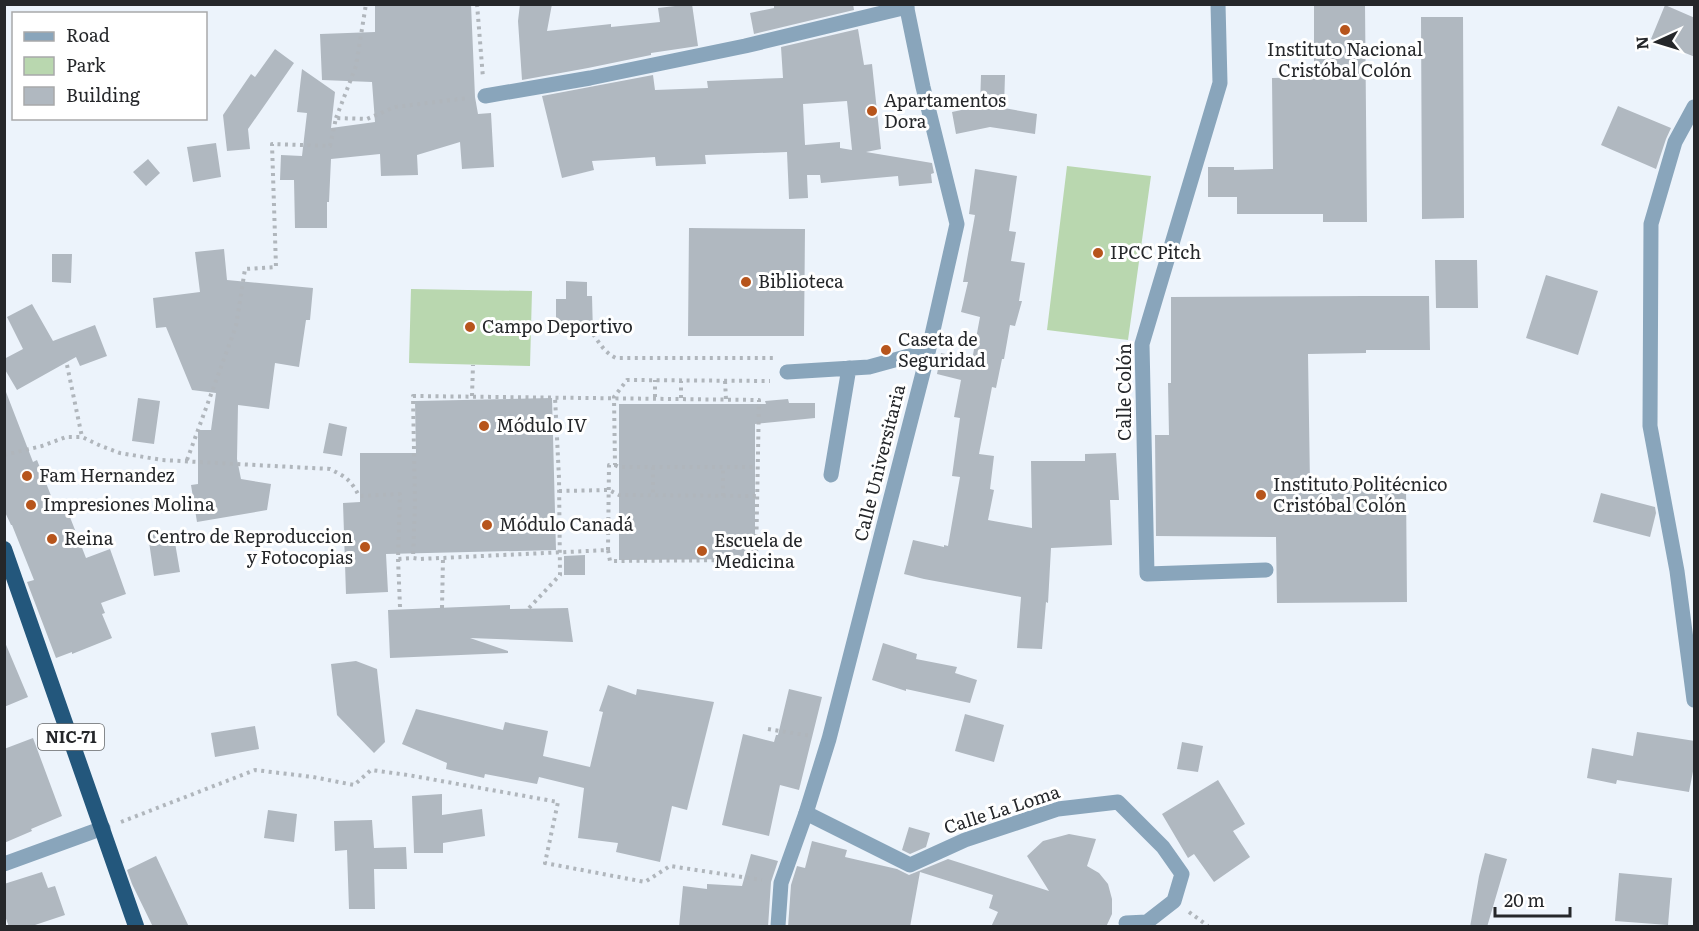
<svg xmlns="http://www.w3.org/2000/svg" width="1699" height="931" font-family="Literata,serif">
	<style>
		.green { fill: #b9d7af }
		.building { fill: #b0b8c0; fill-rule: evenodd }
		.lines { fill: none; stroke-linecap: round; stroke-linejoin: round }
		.path { stroke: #b0b6bc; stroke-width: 4; stroke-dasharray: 3 4.5; stroke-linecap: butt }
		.service { stroke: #89a5bb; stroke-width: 15 }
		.minor { stroke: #89a5bb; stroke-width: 15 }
		.tertiary { stroke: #89a5bb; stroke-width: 15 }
		.trunk { stroke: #23577c; stroke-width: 16 }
		.poi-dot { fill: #b7551c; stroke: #fff; stroke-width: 2 }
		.labels { text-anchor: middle; stroke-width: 6; stroke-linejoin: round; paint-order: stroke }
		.shield { fill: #fff; stroke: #66686a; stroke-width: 1.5 }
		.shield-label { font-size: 16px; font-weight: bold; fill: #25272a }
		.poi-label { font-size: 18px; fill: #25272a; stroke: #fff; text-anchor: start }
		.street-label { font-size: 18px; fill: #25272a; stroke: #fff }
	</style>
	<rect width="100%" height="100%" fill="#ecf3fb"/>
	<path class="green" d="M1067,166L1151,176L1128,340L1047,330Z
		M411,289L532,291L530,366L409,363Z"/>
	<path class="building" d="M375,4H471L475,97L478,114L491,113L494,167L462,169L460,142L417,155L418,175L381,176L380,154L331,159L329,202H327V228H295L294,180H280L281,155L302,156L307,113L297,112L302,69L335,92L331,128L375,122L372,82L322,80L320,34L375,32Z
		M520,4H552L547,31L611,24V27L660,22L658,8L692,4L698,46L651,53V55L588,68L522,80L518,21Z
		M774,4H853L854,10L754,34L750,13L774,8Z
		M1314,4H1365L1367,222H1323V214H1237V197H1208V167H1234V170L1273,169L1272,78L1314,77Z
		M1665,5L1695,18V57L1651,39Z
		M1421,17H1463L1464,218L1422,219Z
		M858,29L864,65L872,64L881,149L866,152L932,163L934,173L931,174L932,183L899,186L898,176L821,183L820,175H807L808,198L789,199L787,152L705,155L706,164L656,166L655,157L592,161L594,170L562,178L542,96L653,75L655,90L708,88L707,81L783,78L781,47ZM847,101L852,150L840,148V142L805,145L803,104Z
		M275,49L294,63L248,129L250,149L227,151L223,115L251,74L255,77Z
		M981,75H1005L1004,108L1037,114L1035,134L990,127L956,134L952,112L980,106Z
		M1618,106L1671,128L1666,139L1656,169L1601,145Z
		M216,143L221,177L193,182L187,147Z
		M148,159L160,173L146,186L133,172Z
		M975,169L1017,176L1009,231L1016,232L1011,261L1025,263L1019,301H1022L1015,326L1010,325L1004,359H1002L996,388L992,387L979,454L994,456L990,489L994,490L988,520L1032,528L1031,461H1085V454L1116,453L1119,500H1110L1112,545L1051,548L1048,603L1046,602L1042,649L1017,648L1021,597L924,579L904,574L913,540L944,547V545L948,546L960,477L952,476L960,418L954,417L961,380L937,374L941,353L972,360L980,317L961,312L968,282H963L975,215L969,214Z
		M689,228L805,229L804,336H688Z
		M224,249L227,280L313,288L310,320H306L299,367L275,363L269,409L238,405L237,459L241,479L271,484L267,510L197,522L191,485L198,484V430H211L216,393L192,390L166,327L156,328L153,298L200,292L195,252Z
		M52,254H72L71,283L52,282Z
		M1435,260H1477L1478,308H1436Z
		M1546,275L1598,291L1578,355L1526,338Z
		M566,281L587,282V296H592L593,334H556V299H566Z
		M1365,296H1429L1430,350H1366V353L1308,354L1310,485H1406L1407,602L1277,603L1276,537L1156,536L1155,435H1169L1168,383H1171V297Z
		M32,304L53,341L95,325L107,356L80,366L76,357L17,390L4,368V359L23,349L7,317Z
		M4,392H6L33,462L37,460L57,511L66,507L86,558L110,549L126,594L101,603L105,613L102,614L112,638L72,654V652L56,658L27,582L34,580L12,525H11L4,510Z
		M138,398L160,401L154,444L132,441Z
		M552,398L556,550L386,554L388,592L346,594L343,503L360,502V453H416L415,401Z
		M788,399L789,403H815V418L755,424V559L619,560V404H766L765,401Z
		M329,423L347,427L342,456L323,453Z
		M1601,493L1655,507L1656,513L1650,537L1593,522Z
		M173,531L180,572L154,576L148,535Z
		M585,555V575H564V556Z
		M510,605V609L568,608L573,642L470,638L508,651V653L390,658L388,610Z
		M4,640L28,697L4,707Z
		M883,643L917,654L916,659L957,667L955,673L977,680L970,703L906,689V691L872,680Z
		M356,661L377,669L385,742L374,753L337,715L331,664Z
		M608,685L636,695L637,689L714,702L687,810L672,806L660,862L616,852L618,843L578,838L584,788L539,777L537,784L485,774L484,778L446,769L447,763L402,744L416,709L503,730L505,722L548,731L543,756L590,767L603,712L599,711Z
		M789,689L822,697L799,790L780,785L769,836L722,825L743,734L774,742L776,735H778Z
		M965,714L1004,725L994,762L955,751Z
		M255,726L259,749L215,757L211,733Z
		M1637,732L1695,741V761L1689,792L1617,780L1616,784L1587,778L1592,748L1633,756Z
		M33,738L62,816L31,829L32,831L4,843V749Z
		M1182,742L1203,746L1198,772L1177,769Z
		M1218,780L1245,824L1233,831L1250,857L1214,882L1194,854L1188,858L1162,814Z
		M442,794V815L482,809L485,836L443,843V853H414L412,796Z
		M268,810L297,814L294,842L264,838Z
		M372,820L374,848L406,847L407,869H374L375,909H349L347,850L335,851L334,821Z
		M909,827L930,833L926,847L910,854L902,850Z
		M1069,834L1096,839L1087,866L1099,873L1108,884L1112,899V914L1106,927H991L998,912L989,908L993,895L920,872L910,927H788L791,885L797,866L805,868L812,841L847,850L845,857L897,869L909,875L948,859L1049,891L1027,856L1043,841Z
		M1485,853L1507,859L1487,927H1470L1479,876Z
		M751,854L778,861L771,882L768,927H679L683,886L707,889V884L742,886Z
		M156,856L189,927H153L132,884L127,870Z
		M42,872L48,888L55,886L65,915L29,927H9L4,913V884Z
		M1619,873L1672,878L1668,925L1615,921Z"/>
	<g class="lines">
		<path class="path" d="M477,4L483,78
			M336,118L356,66L366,4
			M593,334C600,344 605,353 616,358H773
			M67,365L82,437
			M725,381L726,399
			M413,396L759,400L756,560L610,561L608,550L420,559L413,558L415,503Z
			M472,396L473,365
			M655,397V380
			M681,398V381
			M4,455L42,446L66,437H82L101,446L120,453L162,460L330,469C346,477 351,480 359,496L400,494L398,559L413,558
			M187,460L236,326L245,269L276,267L272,144L330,146L336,118L367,119L395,107L468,98
			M615,465L619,467H757
			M653,467V495
			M559,491L609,490L619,495L756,496
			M723,496V467
			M608,550L609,465H615L614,397L627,380L770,381
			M398,559L400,607
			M442,608L443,558
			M529,608L560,575L559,478L555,397
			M768,729L811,736
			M121,822L255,770L313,777L354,785L371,770L408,775L558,802L545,863L645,882L670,866L762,880
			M1189,912L1208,926"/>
		<path class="service" d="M1218,4L1220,83L1142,344L1147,574L1266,570
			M787,372L869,367L909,356L927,357
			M831,475L849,368"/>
		<path class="minor" d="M485,96L590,78L745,46L907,7
			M1694,107L1675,142L1651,224L1650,426L1677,571L1694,700
			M806,813L910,865L965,840L1058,809L1118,802L1163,847L1182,874L1174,901L1147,922L1126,923
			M4,864L103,828"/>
		<path class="tertiary" d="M778,926L781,883L806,813L829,739L927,357L957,224L923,87L906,4"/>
		<path class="trunk" d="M4,549L136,926"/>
	</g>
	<g class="poi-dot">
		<circle cx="1345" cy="30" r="6"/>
		<circle cx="872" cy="111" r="6"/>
		<circle cx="1098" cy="253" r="6"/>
		<circle cx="746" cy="282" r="6"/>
		<circle cx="470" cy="327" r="6"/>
		<circle cx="886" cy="350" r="6"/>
		<circle cx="484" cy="426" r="6"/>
		<circle cx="27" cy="476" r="6"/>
		<circle cx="1261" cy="495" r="6"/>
		<circle cx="31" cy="505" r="6"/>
		<circle cx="487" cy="525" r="6"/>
		<circle cx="52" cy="539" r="6"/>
		<circle cx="365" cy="547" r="6"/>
		<circle cx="702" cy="551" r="6"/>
	</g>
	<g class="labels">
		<rect class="shield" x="38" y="724" width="66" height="26" rx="4.5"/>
		<g class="shield-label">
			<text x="71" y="743">NIC-71</text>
		</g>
		<g class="poi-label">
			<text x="1345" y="56" text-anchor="middle">Instituto Nacional<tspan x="1345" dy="21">Cristóbal Colón</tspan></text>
			<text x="884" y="107">Apartamentos<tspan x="884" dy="21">Dora</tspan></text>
			<text x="1110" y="259">IPCC Pitch</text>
			<text x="758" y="288">Biblioteca</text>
			<text x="482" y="333">Campo Deportivo</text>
			<text x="898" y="346">Caseta de<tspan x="898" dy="21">Seguridad</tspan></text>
			<text x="496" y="432">Módulo IV</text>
			<text x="39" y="482">Fam Hernandez</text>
			<text x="1273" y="491">Instituto Politécnico<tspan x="1273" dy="21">Cristóbal Colón</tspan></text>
			<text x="43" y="511">Impresiones Molina</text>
			<text x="499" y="531">Módulo Canadá</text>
			<text x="353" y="543" text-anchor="end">Centro de Reproduccion<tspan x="353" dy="21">y Fotocopias</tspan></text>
			<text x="64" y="545">Reina</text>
			<text x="714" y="547">Escuela de<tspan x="714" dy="21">Medicina</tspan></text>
		</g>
		<g class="street-label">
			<text transform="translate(1125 392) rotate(-90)" y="6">Calle Colón</text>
			<text transform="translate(880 463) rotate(-76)" y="6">Calle Universitaria</text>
			<text transform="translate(1002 810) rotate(-18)" y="6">Calle La Loma</text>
		</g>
	</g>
	<rect width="1699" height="931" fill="none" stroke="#25272a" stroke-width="12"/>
	<rect x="12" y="12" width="195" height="108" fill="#ffffff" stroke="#a8a9aa" stroke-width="1.5"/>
	<rect x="24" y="32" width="30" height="9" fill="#89a5bb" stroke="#a8a9aa" stroke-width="1.5"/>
	<text x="66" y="42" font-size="18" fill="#25272a">Road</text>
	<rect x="24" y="57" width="30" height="18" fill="#b9d7af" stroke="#a8a9aa" stroke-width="1.5"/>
	<text x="66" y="72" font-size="18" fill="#25272a">Park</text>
	<rect x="24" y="87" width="30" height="18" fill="#b0b8c0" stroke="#a8a9aa" stroke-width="1.5"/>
	<text x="66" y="102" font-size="18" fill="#25272a">Building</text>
	<g transform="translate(1657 42) rotate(266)" stroke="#ffffff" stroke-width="4.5" paint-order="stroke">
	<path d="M0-4.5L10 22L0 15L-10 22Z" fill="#25272a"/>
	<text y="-9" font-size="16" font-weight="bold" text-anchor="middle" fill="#25272a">N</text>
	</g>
	<path d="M1495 907v9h75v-9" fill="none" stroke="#25272a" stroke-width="3"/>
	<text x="1504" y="907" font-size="18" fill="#25272a" stroke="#ffffff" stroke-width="4.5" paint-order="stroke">20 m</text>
</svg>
